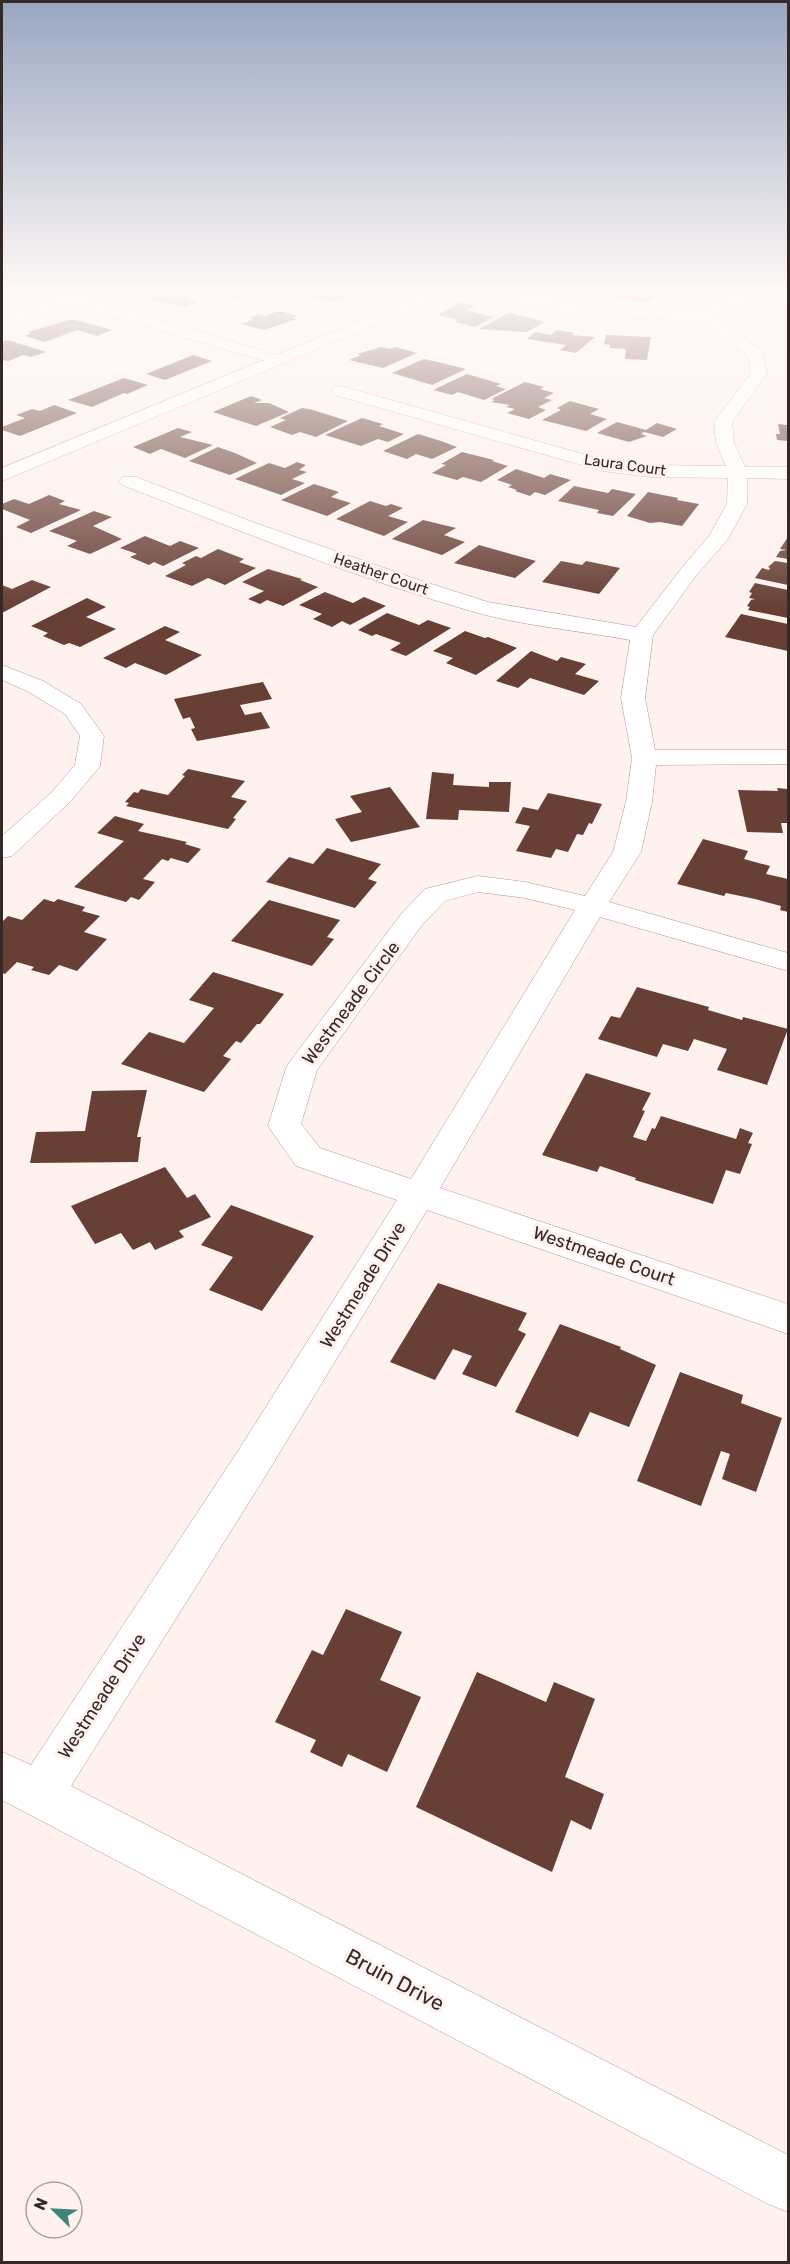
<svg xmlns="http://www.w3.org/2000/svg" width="790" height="2264" font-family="Rubik,sans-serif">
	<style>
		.building { fill: #683f35 }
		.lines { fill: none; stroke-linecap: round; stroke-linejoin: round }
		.minor-casing { stroke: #b69891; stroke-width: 1 }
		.tertiary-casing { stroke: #b69891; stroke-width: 1 }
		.minor { fill: #fff; fill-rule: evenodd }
		.tertiary { fill: #fff; fill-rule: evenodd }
		.labels { text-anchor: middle; stroke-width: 6; stroke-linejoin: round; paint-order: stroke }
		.far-street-label { font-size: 15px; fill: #352926; stroke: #fef1ee }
		.street-label { font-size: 18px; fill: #352926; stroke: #fef1ee }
		.near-street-label { font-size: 21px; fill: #352926; stroke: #fef1ee }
	</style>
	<rect width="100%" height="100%" fill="#fef1ee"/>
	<path class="building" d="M168,290H202L211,292L200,296L190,295L194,296L186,299L197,302L185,307L147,299Z
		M330,290H361L343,299L331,302L312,297Z
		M609,290H640L659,293L648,303L603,295Z
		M233,291L247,294L236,299L222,295Z
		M460,302L476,305L466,310L494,317L475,327L454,322L458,320L438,315Z
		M279,311L298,316L292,318L297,319L264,330L241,324L253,319L249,318L258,314L265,316Z
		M509,313L531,318L545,322L526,332L479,329Z
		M72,319L112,330L97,336L77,330L45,342L25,336L31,333L28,332Z
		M557,330L574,333L572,335L595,337L576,353L560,350L566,345L527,339L535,332L551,335Z
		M606,335L651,337L647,360L625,359L626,349L609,348L610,345L604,344Z
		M8,340L46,352L31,357L24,355L8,361L2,360V342Z
		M381,347L390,349L395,347L417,353L383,368L349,360L361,355L357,354Z
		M193,355L212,361L165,380L146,374Z
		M424,359L442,363L466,369L432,385L392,373Z
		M467,374L501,384L496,386L506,389L484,400L458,392L452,395L433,390Z
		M124,378L148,385L127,394L124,393L92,407L68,400Z
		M525,382L544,387L540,389L554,393L544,398L552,400L538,407L546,410L529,419L507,413L515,409L506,407L510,405L491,402L495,400L491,399Z
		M251,396L262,400L254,403H269L289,412L256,426L213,412Z
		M570,401L599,409L590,414L607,419L586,431L542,420L561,410L557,408Z
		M54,405L77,413L20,436L2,430V427L25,418L16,415L32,409L40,411Z
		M302,408L313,410L348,421L316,437L300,432L292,435L270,427L286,420L280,418Z
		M362,418L383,424L379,426L404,434L388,442L378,439L361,446L325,435Z
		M617,422L646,430L657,423L677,429L663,437L644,432L641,434L647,436L629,442L597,433Z
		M778,424L788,425V441L777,440L776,434H780Z
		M178,428L192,432L180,437L213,445L185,458L161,449L150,454L133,447Z
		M418,434L441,441L457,447L432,459L416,454L407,459L383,451Z
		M218,447L235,453L257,463L230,475L189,461Z
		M462,452L494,460L492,461L508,466L481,482L463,477L457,480L432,473L446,465L441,464Z
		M297,462L306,465L299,470L307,472L292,479L305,483L281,495L235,479L269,463L285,468Z
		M516,469L544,478L550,474L571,480L545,495L535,492L530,496L515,491L517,490L508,487L512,485L497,480Z
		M314,484L339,492L331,497L351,503L327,516L281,500Z
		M574,486L608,493L612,489L636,494L613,516L597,513L599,510L558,501Z
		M648,492L678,498L677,500L699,504L682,526L660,522L650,523L627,516Z
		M49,495L65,501L59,504L81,510L31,533L16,527L30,520L2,509V504L14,499L29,504Z
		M370,501L386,506L391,504L403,508L388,516L408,522L384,536L336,519Z
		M94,511L112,517L93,526L122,539L90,554L67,546L77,541L49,531Z
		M423,520L456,528L444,535L465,542L442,555L392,539Z
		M145,536L170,546L180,541L199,548L163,566L154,562L149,565L130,557L137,554L120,548Z
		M788,537V559L776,557L780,551L786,550L780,549Z
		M479,545L536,561L515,578L454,563Z
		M218,549L244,559L239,562L256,568L225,585L208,578L192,586L165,576L186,565L182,563L196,556L201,558Z
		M561,561L582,565L586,561L620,568L599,594L542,582Z
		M775,561L788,563V585L755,578L762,568L769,570L770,568L768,567Z
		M268,569L302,579L300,580L318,587L283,606L267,600L260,604L248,599L264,591L242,582Z
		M32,580L51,587L2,613V585L12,589Z
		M755,583L788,590V618L748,610L750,607L747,606L751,600L755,599L749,598L752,593L749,592Z
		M325,592L353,603L364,597L386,606L350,625L342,621L332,627L313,619L322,614L299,605Z
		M87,598L106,607L86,617L116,629L80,647L69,643L64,645L43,636L48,633L31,626Z
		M387,613L419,625L428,620L451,628L406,656L390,650L401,643L376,634L372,636L358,630Z
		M741,614L788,624V651L725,637Z
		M165,626L180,632L165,640L202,655L166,675L135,663L126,668L103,658Z
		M465,631L485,638L488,637L517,648L476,675L446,663L453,658L433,651Z
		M531,651L557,661L561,657L586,664L575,674L599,681L584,695L530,678L518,688L496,681Z
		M263,682L272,699L240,705L245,715L261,712L270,728L197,741L191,729L195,728L190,717L183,719L174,699Z
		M188,769L245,781L231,797L247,801L233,818L236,819L228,829L126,806L129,803L125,802L134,792L138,793L141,789L168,795L185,776L182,775Z
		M432,772L454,774L453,785L489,787V782H511L509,812L459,810L458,820L426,819Z
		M390,787L420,827L351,842L335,819L362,812L350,796Z
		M777,788L788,789V823H781L783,833L747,832L738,790L778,791Z
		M548,793L602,804L592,824L589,823L583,835L577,834L568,852L556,849L551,858L516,851L530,826L515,823L523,807L538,810Z
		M115,816L144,824L138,831L187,842L185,844L201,849L188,863L171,858L168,861L162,859L143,879L155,882L139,900L131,897L126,902L74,887L124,841L97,833Z
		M703,839L748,851L744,859L770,866L766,874L788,879V912L780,910L781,906L755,899L726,893L724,896L677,884Z
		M327,848L381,864L368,879L377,882L355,908L266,882L289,857L313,864Z
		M44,899L54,902L58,899L85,907L82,911L100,916L84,932L107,939L77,971L59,965L49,975L31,970L34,967L17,962L5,974L2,973V922L8,916L22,920Z
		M269,900L340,920L327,937L334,939L312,966L231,941Z
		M213,972L284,994L260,1024H257L241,1043L236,1041L223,1056L231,1059L204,1092L121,1064L149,1032L184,1043L214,1008L189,1000Z
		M637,987L709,1007L708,1010L742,1020L743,1017L788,1029L767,1085L717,1070L727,1049L694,1039L688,1051L663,1044L657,1057L598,1039L611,1016L620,1018Z
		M586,1073L651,1093L642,1110L645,1111L633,1137L646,1141L652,1128L655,1129L661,1116L736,1139L740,1128L753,1133L748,1143L752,1144L740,1174L726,1170L713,1204L635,1180L636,1178L600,1166L597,1172L542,1155Z
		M147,1090L137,1137H141L138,1162L30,1163L36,1132L85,1131L92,1091Z
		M165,1167L187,1198L195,1194L211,1217L179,1231L184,1237L155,1250L150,1242L133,1250L121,1233L95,1244L71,1206Z
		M231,1205L314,1236L262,1311L209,1290L233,1257L201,1245Z
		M438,1283L527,1313L518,1330L526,1334L496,1387L462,1374L472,1356L453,1349L435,1380L390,1362Z
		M560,1324L621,1347L620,1349L656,1365L629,1427L590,1412L578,1437L515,1412Z
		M680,1372L743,1395L741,1403L782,1418L756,1492L722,1479L730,1454L721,1451L701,1506L637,1481Z
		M346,1609L402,1632L380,1680L421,1697L387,1772L348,1754L342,1767L310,1752L316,1740L275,1722L312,1650L323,1655Z
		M477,1672L546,1702L554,1682L595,1699L565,1777L604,1794L591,1830L571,1820L552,1872L416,1807Z"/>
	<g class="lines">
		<defs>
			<path id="minor" d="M32,290H55L79,296L284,357L286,360L278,365L272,363L72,305L2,327V317L56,300L34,293Z
				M469,290H521L573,305L702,312C724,297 752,289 779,290L777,293L726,309L715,317L762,352L767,373L732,422L734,443L745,467H788V479L747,478V504L728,539L695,577L653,635L645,698L655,750H788V764L656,765L652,802L641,852L609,902L788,953V971L600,917L440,1188L788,1304V1334L427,1210L266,1475L71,1786L788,2155V2212L768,2204L2,1800V1752L31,1765L238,1451L397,1200L296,1166L268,1126L286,1068L291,1060L402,913L425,889L478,876L525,882L585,896L613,852L626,802L632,758L621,698L630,640C581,631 525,626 478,613C357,579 239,530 122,485L119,481L122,477H136L258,524L416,579L488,602L636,627L681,569L709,536L727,504L728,478L651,477L603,471L335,395L332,391L335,387L341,386L604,460L651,465L726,466L716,443L714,422L751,373L748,357L701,321L572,315L533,303L527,305L471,293ZM478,892L525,898L575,910L411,1179L320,1148L301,1124L317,1070L422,925L445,901Z
				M2,665L43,681L81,704L104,736L100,766L96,771L70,802L12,856L2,858V836L52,792L75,765L80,736L65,714L27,691L2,680Z"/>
			<path id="tertiary" d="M434,290H453L451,293L2,481V468Z"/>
		</defs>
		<use href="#minor" class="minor-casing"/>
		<use href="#tertiary" class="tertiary-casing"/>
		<use href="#minor" class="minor"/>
		<use href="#tertiary" class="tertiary"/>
	</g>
	<linearGradient id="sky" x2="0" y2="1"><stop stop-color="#99a6c1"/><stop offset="0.48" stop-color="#fff9f7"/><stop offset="1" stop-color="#fff9f7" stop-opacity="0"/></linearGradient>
	<rect width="790" height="607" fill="url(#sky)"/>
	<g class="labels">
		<g class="far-street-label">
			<text transform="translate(625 465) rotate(8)" y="5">Laura Court</text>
			<text transform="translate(381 574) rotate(19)" y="5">Heather Court</text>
		</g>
		<g class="street-label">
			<text transform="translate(351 1003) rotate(-53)" y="6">Westmeade Circle</text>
			<text transform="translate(604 1256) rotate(19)" y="6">Westmeade Court</text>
			<text transform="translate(363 1285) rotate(-58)" y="6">Westmeade Drive</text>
			<text transform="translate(102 1696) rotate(-57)" y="6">Westmeade Drive</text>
		</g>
		<g class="near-street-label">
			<text transform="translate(395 1980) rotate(28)" y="7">Bruin Drive</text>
		</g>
	</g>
	<rect width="790" height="2264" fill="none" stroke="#352926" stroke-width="6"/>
	<g transform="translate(54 2210) rotate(294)"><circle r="28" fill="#fef1ee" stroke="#aea19e" stroke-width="1.5"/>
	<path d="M0-4.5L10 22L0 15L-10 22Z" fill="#3e847b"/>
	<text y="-9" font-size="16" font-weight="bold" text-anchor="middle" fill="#352926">N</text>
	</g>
</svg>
